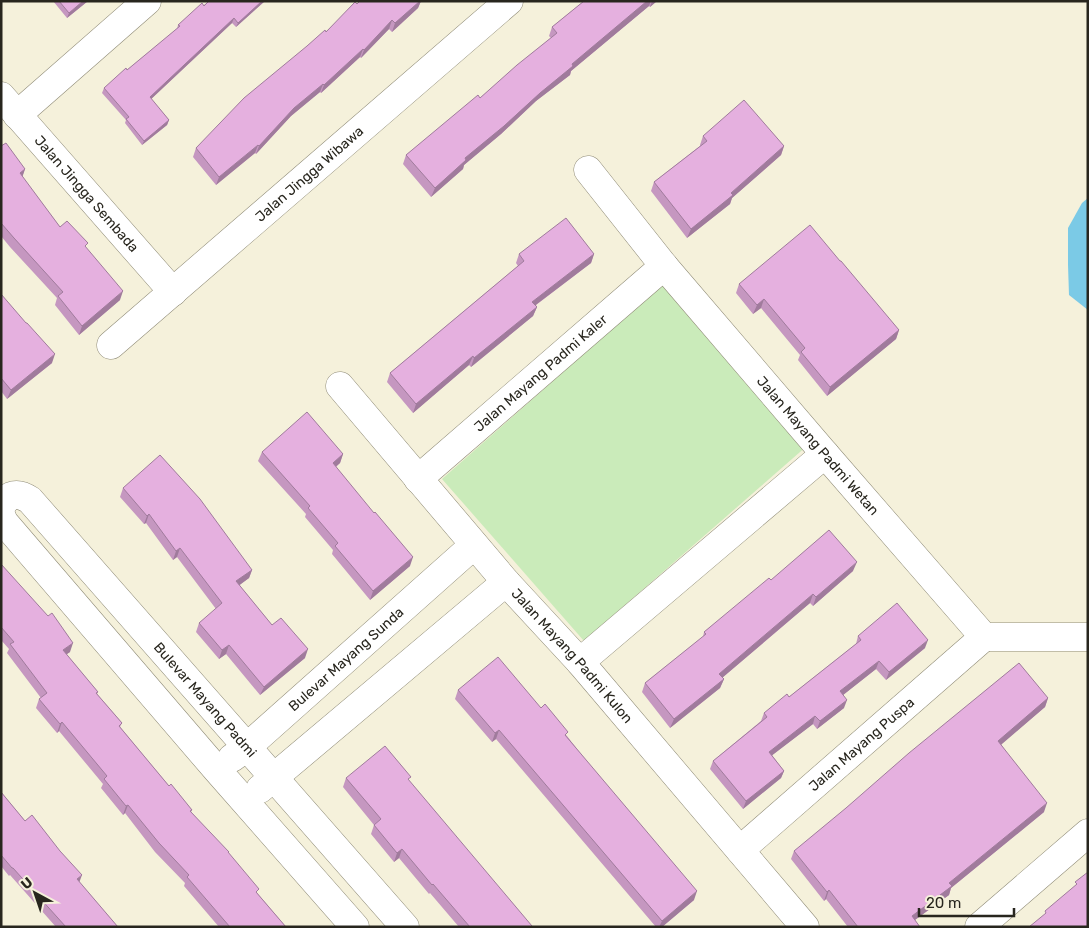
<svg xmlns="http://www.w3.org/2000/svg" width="1089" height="928" font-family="Rubik,sans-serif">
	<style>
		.green { fill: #caebba }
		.water { fill: #7bcae6 }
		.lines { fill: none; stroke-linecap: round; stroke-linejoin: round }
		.minor-casing { stroke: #8f8b77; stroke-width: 29 }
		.minor { stroke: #fff; stroke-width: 28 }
		.wall { fill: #c597c0 }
		.shaded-wall { fill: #a07b9c }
		.building { fill: #e5b0df; stroke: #a07b9c }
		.labels { text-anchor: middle; stroke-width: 5; stroke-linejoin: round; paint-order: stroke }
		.street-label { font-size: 14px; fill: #28261e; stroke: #f5f1db }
	</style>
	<rect width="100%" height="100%" fill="#f5f1db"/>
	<path class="green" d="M665,282L808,445L584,641L442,479Z"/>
	<path class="water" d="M1088,198V310L1069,295L1068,265V228L1082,203Z"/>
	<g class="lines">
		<defs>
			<g id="minor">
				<path id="s1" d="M1,96L173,292"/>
				<path d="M17,115L147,1"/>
				<path id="s2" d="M588,170L664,266L825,454L984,637H1088"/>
				<path id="s3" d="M111,345L509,1"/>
				<path id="s4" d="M340,386L506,582L580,662L805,927"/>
				<path id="s5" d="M418,479L664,266"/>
				<path id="s6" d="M1,507C8,493 18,492 30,500L405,927"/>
				<path d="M1,515L4,522L217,770L355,927"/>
				<path d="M580,662L825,454"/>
				<path id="s7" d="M232,758L247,747L474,545"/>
				<path d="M260,789L506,582"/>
				<path id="s8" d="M740,850L984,637"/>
				<path d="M979,927L1088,833"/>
			</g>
		</defs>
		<use href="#minor" class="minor-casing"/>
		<use href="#minor" class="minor"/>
	</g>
	<path class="wall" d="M53,1H88L67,18Z
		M209,1H265L236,27L232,23L151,99L169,120L167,125L142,145L125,123L126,120L102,93L104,88L127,70L177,29L178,25Z
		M360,1H421L418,8L392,32L389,29L361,58L360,57L321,93L320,92L291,116L256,154L255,153L216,185L193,157L196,148Z
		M584,1H657L650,7L649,6L571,71L570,75L536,101L501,134L464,165L463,169L431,197L403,164L406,155L480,98L551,38L549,36L552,27Z
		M703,136L784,146L781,155L732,198L730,204L687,238L651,191L654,182L700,146V145Z
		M1,146L25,169L22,177L60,227L86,248L120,300L79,335L55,305L57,298L10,247L1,236Z
		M519,254H594L591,263L536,305L537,307L533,316L471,367L469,365L413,413L387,382L390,373L518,266L516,263Z
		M739,284L899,330L896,339L827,396L798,360L800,355L761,308L753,314L736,293Z
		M1,294L52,363L7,399L1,391Z
		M262,452L343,454L340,463L336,467L410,566L370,600L332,554L333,550L305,517L306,514L258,461Z
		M123,488L252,570L249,578L239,585L272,625L305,658L260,695L226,654L219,659L196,632L199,623L216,609L177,557L173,560L146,523L144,524L120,497Z
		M1,564L70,652L66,654L98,692L97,694L122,723L120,727L169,786L192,810L191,812L228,853L258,894L286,927H219L184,886L185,883L155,852L125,813L123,815L101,788L103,784L59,731L57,733L36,708L39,699L41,698L7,653L9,649L1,640Z
		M853,571L813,606L810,603L722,678L724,679L720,688L670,728L642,692L645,683L703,637L704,632L771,580Z
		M858,636L925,648L886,680L876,669L843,695L844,708L817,729L813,724L772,755L784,771L781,778L743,809L710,769L713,761L761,721L764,713L789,697L856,644Z
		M458,690L541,708L567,736L694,900L662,927H656L496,739L492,742L455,699Z
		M1048,698L1045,707L1001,744L1044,812L951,888L949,895L915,920L920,927H848L826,899L824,901L791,859L794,851Z
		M346,778L409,781L531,927H459L430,893L429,894L399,858L394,862L371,834L374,825L343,787Z
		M1,792L25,821L118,927H56L10,875L9,876L1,866Z"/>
	<path class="shaded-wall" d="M83,1H88L67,18L69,13Z
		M262,1H265L236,27L238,23Z
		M417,1H421L418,8L392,32L395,23Z
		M647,1H651L649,6L571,71L570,75L536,101L501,134L464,165L463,169L431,197L435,188L465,158L572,64Z
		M652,1H657L650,7Z
		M234,18L232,23L148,102L150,97Z
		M392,20L389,29L361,58L364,50Z
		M363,49L360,57L321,93L324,85Z
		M323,84L320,92L291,116L256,154L259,146L294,108Z
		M169,120L167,125L142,145L144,141Z
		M258,145L255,153L216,185L219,177Z
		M784,146L781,155L732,198L730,204L687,238L691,229Z
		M25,169L22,178L20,173Z
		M594,254L591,263L529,310L532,302Z
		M123,291L120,300L79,335L82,326Z
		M764,299L761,308L753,314L757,305Z
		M537,307L533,316L471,367L474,358Z
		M899,330L896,339L827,396L830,387Z
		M55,354L52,363L7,399L11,390Z
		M473,356L469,365L413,413L416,404Z
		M343,454L340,463L329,472L333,463Z
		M149,514L146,523L144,524L147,516Z
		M180,548L177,557L173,560L176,551Z
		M413,557L410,566L370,600L373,591Z
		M857,562L853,571L813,606L816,597Z
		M252,570L249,578L233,590L236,581Z
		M813,594L810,603L716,683L719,674Z
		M928,640L925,648L886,680L889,672Z
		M73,643L70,652L60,659L63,650Z
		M229,645L226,654L219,659L222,650Z
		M308,649L305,658L260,695L264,687Z
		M879,661L876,669L838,699L840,691Z
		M724,679L720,688L670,728L674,719Z
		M1048,698L1045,707L995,750L998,741Z
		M847,700L844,708L817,729L820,721Z
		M815,716L813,724L766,760L769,752Z
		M62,722L59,731L57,733L60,724Z
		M499,730L496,739L492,742L495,733Z
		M784,771L781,778L743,809L746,801Z
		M1047,803L1044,812L951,888L949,895L908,925L912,916L949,883Z
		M128,805L125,813L123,815L126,806Z
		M402,849L399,858L394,862L397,853Z
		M82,875L79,883L77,879Z
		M829,890L826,899L824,901L827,892Z
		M697,891L694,900L662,927H659L662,921Z"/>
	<path class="building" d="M59,1H83L69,13Z
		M209,1H262L238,23L234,18L150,97L169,120L144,141L126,119L129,117L104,88L126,68L127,70L180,26L178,25L202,3L204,6Z
		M360,1H420L395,23L392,20L364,50L363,49L324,85L323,84L294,108L259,146L258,145L219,177L196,148L244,98L307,46L325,30L326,32L355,2L357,4Z
		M584,1H647L572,64L573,66L540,93L504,126L465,158L466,160L435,188L406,155L478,95L480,98L517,65L557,33L552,27Z
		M744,100L784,146L731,193L733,195L691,229L654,182L707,141L703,136Z
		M6,143L25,169L20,173L60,227L67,221L88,243L85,246L123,291L82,326L58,296L63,292L14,238L1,223V146Z
		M566,218L594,254L532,302L537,307L474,358L473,356L416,404L390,373L524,261L519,254Z
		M810,225L840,261H841L899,330L830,387L801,352L805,348L764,299L757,305L739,284Z
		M1,294L26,323H27L55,354L11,390L1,378Z
		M307,412L343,454L333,463L374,513L375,512L413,557L373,591L335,546L338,543L308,508L310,506L262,452Z
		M160,455L200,499L252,570L236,581L272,625L281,618L308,649L264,687L229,645L222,650L199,623L222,603L180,548L176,551L149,514L147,516L123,488Z
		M829,530L857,562L816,597L813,594L719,674L724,679L674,719L645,683L706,634L704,632L769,578L771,580Z
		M1,564L48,616L52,613L73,643L63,650L98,692L96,693L122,723L119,726L169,786L171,784L192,810L190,811L229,852H228L259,889L256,892L286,927H230L187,877L189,875L159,843L128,805L126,806L104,779L107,776L62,722L60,724L39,699L47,693L10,644L14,642L1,627Z
		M897,603L928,640L889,672L879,661L840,691L847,700L820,721L815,716L769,752L784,771L746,801L713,761L767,717L764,713L787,694L789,697L861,640L858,636Z
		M498,657L541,708L545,704L568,732L565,735L697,891L662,921L499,730L495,733L458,690Z
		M1019,663L1048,698L998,741L1047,803L949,883L952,886L912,916L920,927H858L829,890L827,892L794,851L846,808L909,753Z
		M385,746L411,777L408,779L532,926L531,927H470L433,884L432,885L402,849L397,853L374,825L381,819L346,778Z
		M1,792L25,821L32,815L60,851L82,875L77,879L118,927H66L13,868H12L1,855Z
		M1088,872V927H1029L1046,913L1045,911L1077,884L1075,882Z"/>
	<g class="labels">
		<g class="street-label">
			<text dy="5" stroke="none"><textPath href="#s3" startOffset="262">Jalan Jingga Wibawa</textPath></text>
			<text dy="5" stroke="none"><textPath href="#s1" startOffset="130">Jalan Jingga Sembada</textPath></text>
			<text dy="5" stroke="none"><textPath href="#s5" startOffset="162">Jalan Mayang Padmi Kaler</textPath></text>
			<text dy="5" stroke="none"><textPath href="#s2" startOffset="359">Jalan Mayang Padmi Wetan</textPath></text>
			<text dy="5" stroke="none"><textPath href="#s4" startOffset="356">Jalan Mayang Padmi Kulon</textPath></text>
			<text dy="5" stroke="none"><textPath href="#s7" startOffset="151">Bulevar Mayang Sunda</textPath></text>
			<text dy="5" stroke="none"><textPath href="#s6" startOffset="301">Bulevar Mayang Padmi</textPath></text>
			<text dy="5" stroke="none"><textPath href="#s8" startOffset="161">Jalan Mayang Puspa</textPath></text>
		</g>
	</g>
	<rect width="1089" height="928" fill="none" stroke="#28261e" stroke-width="5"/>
	<g transform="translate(35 893) rotate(320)" stroke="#f5f1db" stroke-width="4" paint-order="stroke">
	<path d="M0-4L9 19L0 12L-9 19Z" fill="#28261e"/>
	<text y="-8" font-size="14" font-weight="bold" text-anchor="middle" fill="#28261e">U</text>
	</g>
	<path d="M919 908v8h95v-8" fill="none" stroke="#28261e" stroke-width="2.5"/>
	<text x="926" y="908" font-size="15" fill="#28261e" stroke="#f5f1db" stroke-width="4" paint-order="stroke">20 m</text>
</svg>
